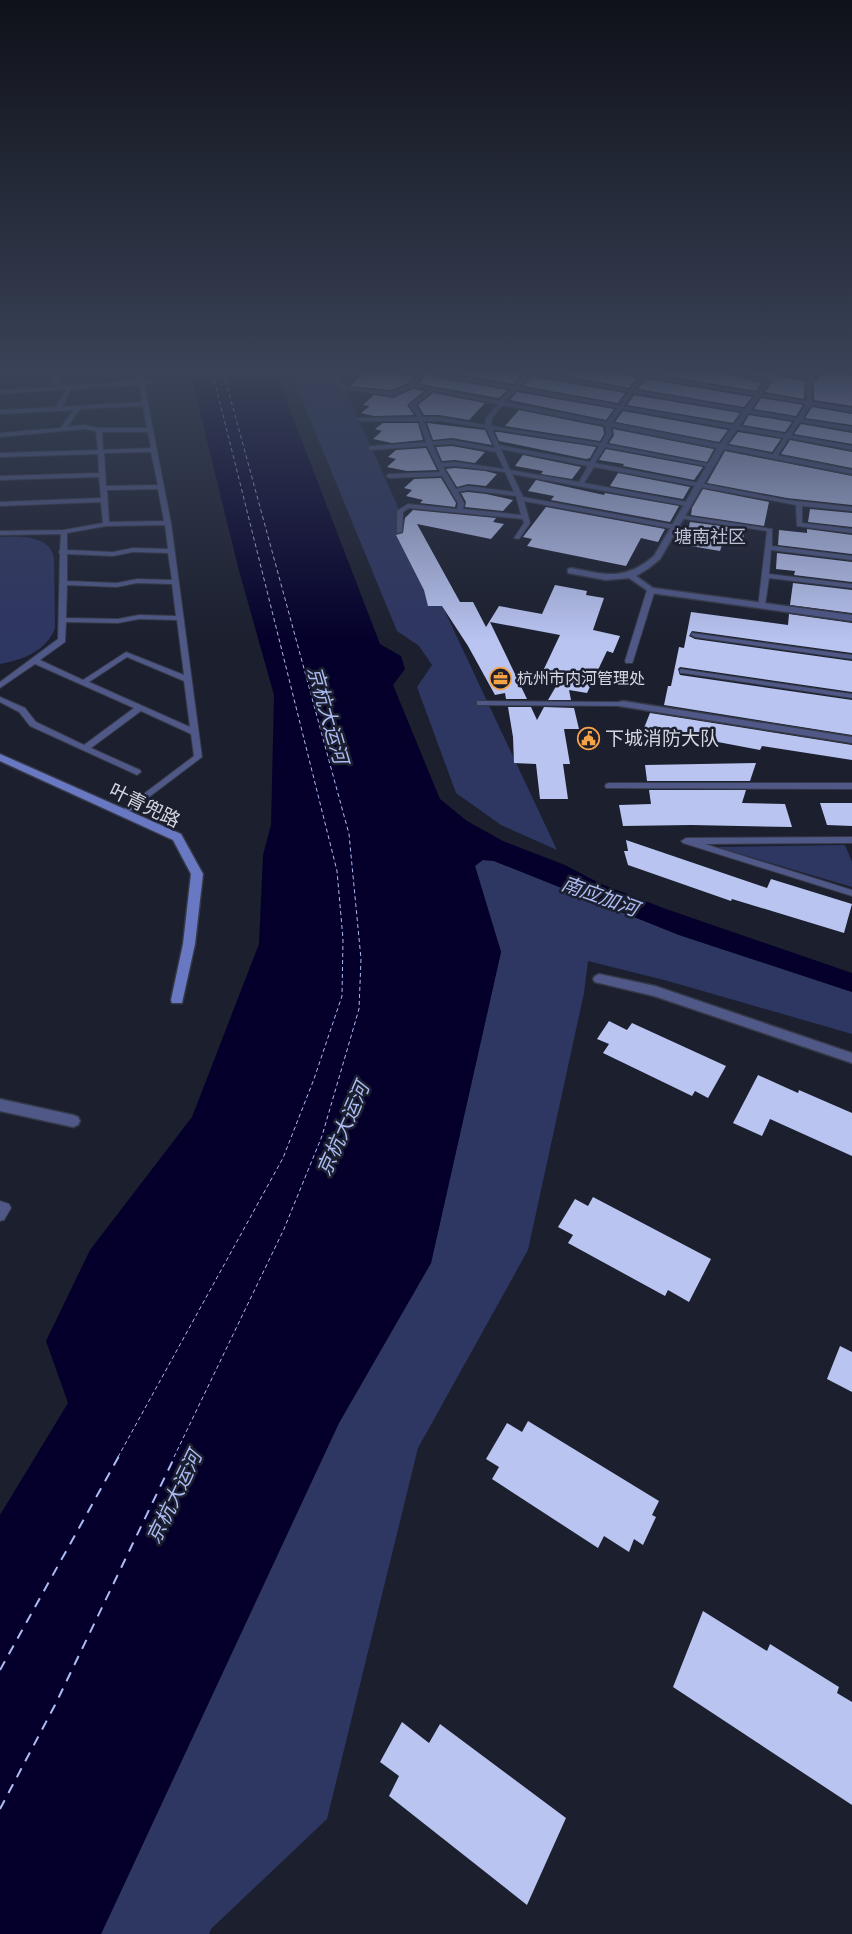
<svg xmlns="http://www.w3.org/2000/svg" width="852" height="1934" font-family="Jost,'Noto Sans SC',sans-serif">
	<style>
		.green { fill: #2e3662 }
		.water { fill: #04002b }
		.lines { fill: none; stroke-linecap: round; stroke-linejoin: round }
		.ferry-far1 { stroke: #adbbf4; stroke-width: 1; stroke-dasharray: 4 3; stroke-linecap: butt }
		.ferry { stroke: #adbbf4; stroke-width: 2; stroke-dasharray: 10 8; stroke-linecap: butt }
		.building { fill: #b9c4f1 }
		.lane-casing { stroke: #353947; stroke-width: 2 }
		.street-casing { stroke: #353947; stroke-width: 3 }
		.secondary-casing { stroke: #353947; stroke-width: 3 }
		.lane { fill: #4f5887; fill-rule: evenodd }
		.street { fill: #4f5887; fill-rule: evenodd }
		.secondary { fill: #6978c2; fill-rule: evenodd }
		.labels { text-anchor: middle; stroke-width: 5; stroke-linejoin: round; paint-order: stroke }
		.far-poi-label { font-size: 16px; fill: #d5d8e2; stroke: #1b1f2e; text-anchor: start }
		.far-quarter-label { font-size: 18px; fill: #bcc1d6; stroke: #1b1f2e }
		.poi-label { font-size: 19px; fill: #d5d8e2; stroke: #1b1f2e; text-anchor: start }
		.street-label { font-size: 19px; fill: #d5d8e2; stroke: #1b1f2e }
		.water-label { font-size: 20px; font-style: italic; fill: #adbbf4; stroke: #1b1f2e }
	</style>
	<rect width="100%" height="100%" fill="#1b1f2e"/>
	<path class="green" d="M290,371H337L441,603L557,850L501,825L456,793L417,687L432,665L419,646L397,631Z
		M0,537C17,536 52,535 54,559L55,628C47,651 22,660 0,664Z
		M845,845L852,862V887L716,847Z
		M482,860L494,861L679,935L852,992V1034L668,981L588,961L584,993L528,1250L418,1448L327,1819L211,1929L209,1934H101L339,1423L431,1263L501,952L475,866Z"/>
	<path class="water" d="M190,371H275L380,644L401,656L405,669L393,685L440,799L467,821L503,841L565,865L601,884L666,909L852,973V992L679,935L494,861L483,860L475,866L501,952L431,1263L339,1423L101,1934H0V1515L68,1403L46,1341L90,1250L192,1117L259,944L263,855L271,825L274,695L238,567Z"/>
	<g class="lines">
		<path class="ferry-far1" d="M118,1457L283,1158L314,1079L342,996L343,939L337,871L212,371
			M174,1457L284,1229L322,1136L359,1009L361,959L349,834L223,371"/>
		<path class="ferry" d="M0,1670L119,1456
			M0,1809L55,1705L175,1456"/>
	</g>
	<path class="building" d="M367,371L407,376V374L414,377L408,383L391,390L350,386Z
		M420,371H429L428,373L433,377L507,390L499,398L419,384L424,377Z
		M443,371H509L523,374L513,384Z
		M544,371H611L637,378L629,388Z
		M640,371H715L761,383L756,391Z
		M738,371H775L773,376L805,381L804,399L765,392L773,382L771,379Z
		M823,371H848L852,377V406L814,400V383Z
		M532,377L625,393L618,403L523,386Z
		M646,379L752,397L744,407L638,389Z
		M413,389L424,391L407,405L414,415L374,416L361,413L370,406L363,405L374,395L393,398Z
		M517,392L614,409L606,420L510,400Z
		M433,393L485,403L469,420L439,415H424L418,405Z
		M634,395L740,413L733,423L627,405Z
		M761,398L803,405L796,416L754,409Z
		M812,407L852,414V425L805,418Z
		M519,410L603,427L604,434L600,441L505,426Z
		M623,411L728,430L719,442L615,422Z
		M749,415L792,422L785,432L743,425Z
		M383,423H418L423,440L392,443L373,439L382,431L375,429Z
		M427,423L485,430L492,445L452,438L433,440Z
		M801,424L852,433V444L794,434Z
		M613,429L714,449L707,462L609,443L614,435Z
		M495,432H499L596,447L590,458L586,459L499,441Z
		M738,432L781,439L772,452L729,444Z
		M790,440L852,452V468L781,454Z
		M452,446L485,452L475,463L455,460L442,461L436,447Z
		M426,448L437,470L407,471L387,467L396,459L388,457L396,450Z
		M606,449L703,467L694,480L623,466L624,464L599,460Z
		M725,451L852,476V505L787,498L707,483Z
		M523,455L581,467L572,479L541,474L543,471L515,466Z
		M455,468L485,471L497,474L486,486L468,484L457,487L446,469Z
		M618,473L690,487L683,499L610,486Z
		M441,478L456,503L455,507L420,503L423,500L406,496L412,490L404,488L414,479Z
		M536,480L604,495L605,493L679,506L670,522L551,500L554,496L528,491Z
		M703,489L769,502L764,526L691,515L692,508Z
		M468,492L486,494L513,500L503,511L465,507L466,502L461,493Z
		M546,507L665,529L658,542L641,538L626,566L527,546L532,539L523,537Z
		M810,509L852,513V527L808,522Z
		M413,510L496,518L493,522L504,524L491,539L417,524L460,602H473L486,627L499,606L542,614L555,585L587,591L586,595L604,598L593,630L620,636L613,653L607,651L587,693L569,690L571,700H548L562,676L543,671L560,635L490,622L527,699H506L505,693L495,695L468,646L442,606H428L424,590L396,535L403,533L405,518Z
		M690,522L743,529L744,542L724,539L720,551L685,545Z
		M807,529L852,535V554L778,545L779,530L807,533Z
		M777,553L852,562V582L794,575L795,571L776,569Z
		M793,583L852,590V613L790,605Z
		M691,612L788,625L789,614L852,623V653L692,631L689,636L695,639L852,661V692L680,667L678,669L680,675L852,700V735L664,705L668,686H671L679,647L684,648Z
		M508,707H531L537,720L544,707L574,708L579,729H564L570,764H563L568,799H540L536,764L514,763L513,737Z
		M650,713L852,745V760L762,746L760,750L644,728Z
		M756,763L750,781H647L645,765Z
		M649,790H746L742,803L785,804L792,827L691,825L623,826L619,805L651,804Z
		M820,803H852V826L827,825Z
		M626,840L767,888L771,879L852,904L844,933L732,899L731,901L628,865L624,851H628Z
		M609,1021L627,1030L632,1023L726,1066L708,1098L695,1091L692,1096L603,1053L609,1044L597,1039Z
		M758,1075L798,1093L799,1090L852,1113V1156L770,1119L762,1136L733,1123Z
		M593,1197L711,1259L689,1302L668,1290L665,1296L568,1243L573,1235L558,1227L575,1199L588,1206Z
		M840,1346L852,1352V1392L827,1379Z
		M528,1421L659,1501L652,1515L656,1517L643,1545L634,1539L629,1552L604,1536L598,1548L492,1479L499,1467L486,1459L507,1423L522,1432Z
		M703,1611L767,1651L770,1644L839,1687L837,1693L852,1702V1805L673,1687Z
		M402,1722L429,1743L440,1724L566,1818L527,1905L389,1796L399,1776L380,1762Z"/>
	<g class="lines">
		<defs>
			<path id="lane" d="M52,371H58L60,386L138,381L136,371H142L144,381L153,380L156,382L144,384L171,523L202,757L124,816L120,813L121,811L194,756L191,734L141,711L91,748L140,770L141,772L137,775L30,726L19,712L0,702V697L25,708L36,722L84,745L134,708L35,664L0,688V682L58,639L60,554L59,552L60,550L61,534L0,535V531L64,530L103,523L101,502L0,506V502L101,498L99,477L0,480V476L99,473L98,454L0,457V453L98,450L96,431L84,429L0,437V433L60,428L74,410L0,414V410L56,407L66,389L0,394V390L55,387ZM139,385L142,402L62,407L71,389ZM143,406L147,428H99L84,425L67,427L80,409ZM102,432H148L151,448L103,450ZM151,452L158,485L106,486L104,453ZM158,489L164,521L109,522L107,490ZM165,525L168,549L133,548L113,552L67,550V533L106,526ZM133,552L168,553L172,580L137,579L117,583L67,581V554L113,556ZM137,583L172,584L176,616L139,615L118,619L66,618L67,585L117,587ZM139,619L177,620L184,675L126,652L83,680L40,660L65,642L66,622L118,623ZM127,657L184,681L190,727L89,682Z
				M334,371H340L338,380L346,387L391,392L409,385L416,377L414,374L401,371L418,372L422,377L413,387L392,396L342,389L332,380Z
				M431,371L619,405L628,392L527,374L530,372L630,390L640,377L613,371H627L806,401L807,371H813L812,402L852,408V412L811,405L802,419L852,427V431L800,422L791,435L852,446V450L789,438L776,458L774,459L771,457L784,438L622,409L611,424L612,434L606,444L714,465L711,467L605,447L595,463L787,500L852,507V511L802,506V523L852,529V533L797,526L796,505L594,467L584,483L687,502L690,504L687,506L512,474L523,497L674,525L677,527L674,529L524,501L530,523L519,539L514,538L524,523L523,519L409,508L403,512L402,532L397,533V511L408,504L457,509L458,503L442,476L389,478L386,476L389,474L440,472L427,446L371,450L368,448L371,446L426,442L419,421H361L358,419L359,418L418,417L409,405L431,388L433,389V391L415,405L423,417H439L485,425L486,418L501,401L504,403L492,418L491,426L601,443L606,434L605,424L617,408L433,375L430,373ZM645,377L806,404L797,418L635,390ZM633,393L795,421L786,434L624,406ZM424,421H439L486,428L495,448L452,440L432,442ZM492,429L599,446L590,462L499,445ZM452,444L496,452L504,469L455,462L441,463L433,445ZM501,449L588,466L579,482L510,470ZM455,466L505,472L514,492L468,486L456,489L443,467ZM468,490L516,496L521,515L463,509L464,503L458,492Z
				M717,371H728L771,381L768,383Z
				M680,515L772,529V546L852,556V560L771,550L769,574L852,584V588L769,578L765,605L758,607L767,531L678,518V516Z
				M651,588L655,590L633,661L632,663H626L625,661L647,590Z
				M692,633L852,655V659L695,637L691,635Z
				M680,669L852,694V698L683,673H680Z
				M477,701L623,702L627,704L623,706L480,705H477Z
				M609,783H852V789L606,788L605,786L606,784Z
				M852,837V843L705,844L852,890V896L683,843L681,841L686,838Z
				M0,1201L9,1204L11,1208L4,1220L0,1221Z"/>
			<path id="street" d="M528,371H535L505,402L720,444L766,380H770L771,381L726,445L852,470V474L724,449L660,559L649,568L636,576L653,588L852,615V621L651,593L629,578L606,580L568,573V569L571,568C606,575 625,581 654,556L717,448L408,386L411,384L499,401Z
				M623,701L852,737V743L619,706V702Z
				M599,974L655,986L852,1053V1063L654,996L595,982L593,979L595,976Z
				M0,1099L73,1115L78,1117L80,1121L78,1125L73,1127L0,1111Z"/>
			<path id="secondary" d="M0,754L181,834L203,874L195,944L182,1003H172L171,1000L183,944L191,874L173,840L0,761Z"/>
		</defs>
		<use href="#lane" class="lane-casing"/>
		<use href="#street" class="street-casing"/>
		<use href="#secondary" class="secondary-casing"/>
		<use href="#lane" class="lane"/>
		<use href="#street" class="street"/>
		<use href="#secondary" class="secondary"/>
	</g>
	<linearGradient id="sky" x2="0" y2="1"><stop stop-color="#0f1119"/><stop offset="0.58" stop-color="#394257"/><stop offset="1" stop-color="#394257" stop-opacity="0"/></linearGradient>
	<rect width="852" height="642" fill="url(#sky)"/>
	<defs>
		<symbol id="office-ring" viewBox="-11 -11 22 22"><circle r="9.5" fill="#1b1f2e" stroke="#f6a248" stroke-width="1.5"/><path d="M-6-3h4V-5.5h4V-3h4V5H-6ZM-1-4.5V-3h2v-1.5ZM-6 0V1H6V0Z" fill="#f6a248"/></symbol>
		<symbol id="civic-ring" viewBox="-11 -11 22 22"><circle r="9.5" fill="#1b1f2e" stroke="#f6a248" stroke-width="1.5"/><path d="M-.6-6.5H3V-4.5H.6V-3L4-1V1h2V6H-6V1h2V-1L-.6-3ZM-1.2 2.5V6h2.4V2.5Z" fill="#f6a248"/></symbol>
	</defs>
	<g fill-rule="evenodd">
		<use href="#office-ring" x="488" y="666" width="25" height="25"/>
		<use href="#civic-ring" x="576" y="726" width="25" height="25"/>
	</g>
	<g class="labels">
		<g class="far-poi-label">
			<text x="517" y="684">杭州市内河管理处</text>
		</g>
		<g class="far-quarter-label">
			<text x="710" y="543">塘南社区</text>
		</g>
		<g class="poi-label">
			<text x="605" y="745">下城消防大队</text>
		</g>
		<g class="street-label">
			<text transform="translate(145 805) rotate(26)" y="7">叶青兜路</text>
		</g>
		<g class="water-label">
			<text transform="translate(328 715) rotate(74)" y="7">京杭大运河</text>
			<text transform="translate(600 896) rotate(20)" y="7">南应加河</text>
			<text transform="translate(343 1129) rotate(-66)" y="7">京杭大运河</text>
			<text transform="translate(174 1497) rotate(-64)" y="7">京杭大运河</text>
		</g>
	</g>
</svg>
